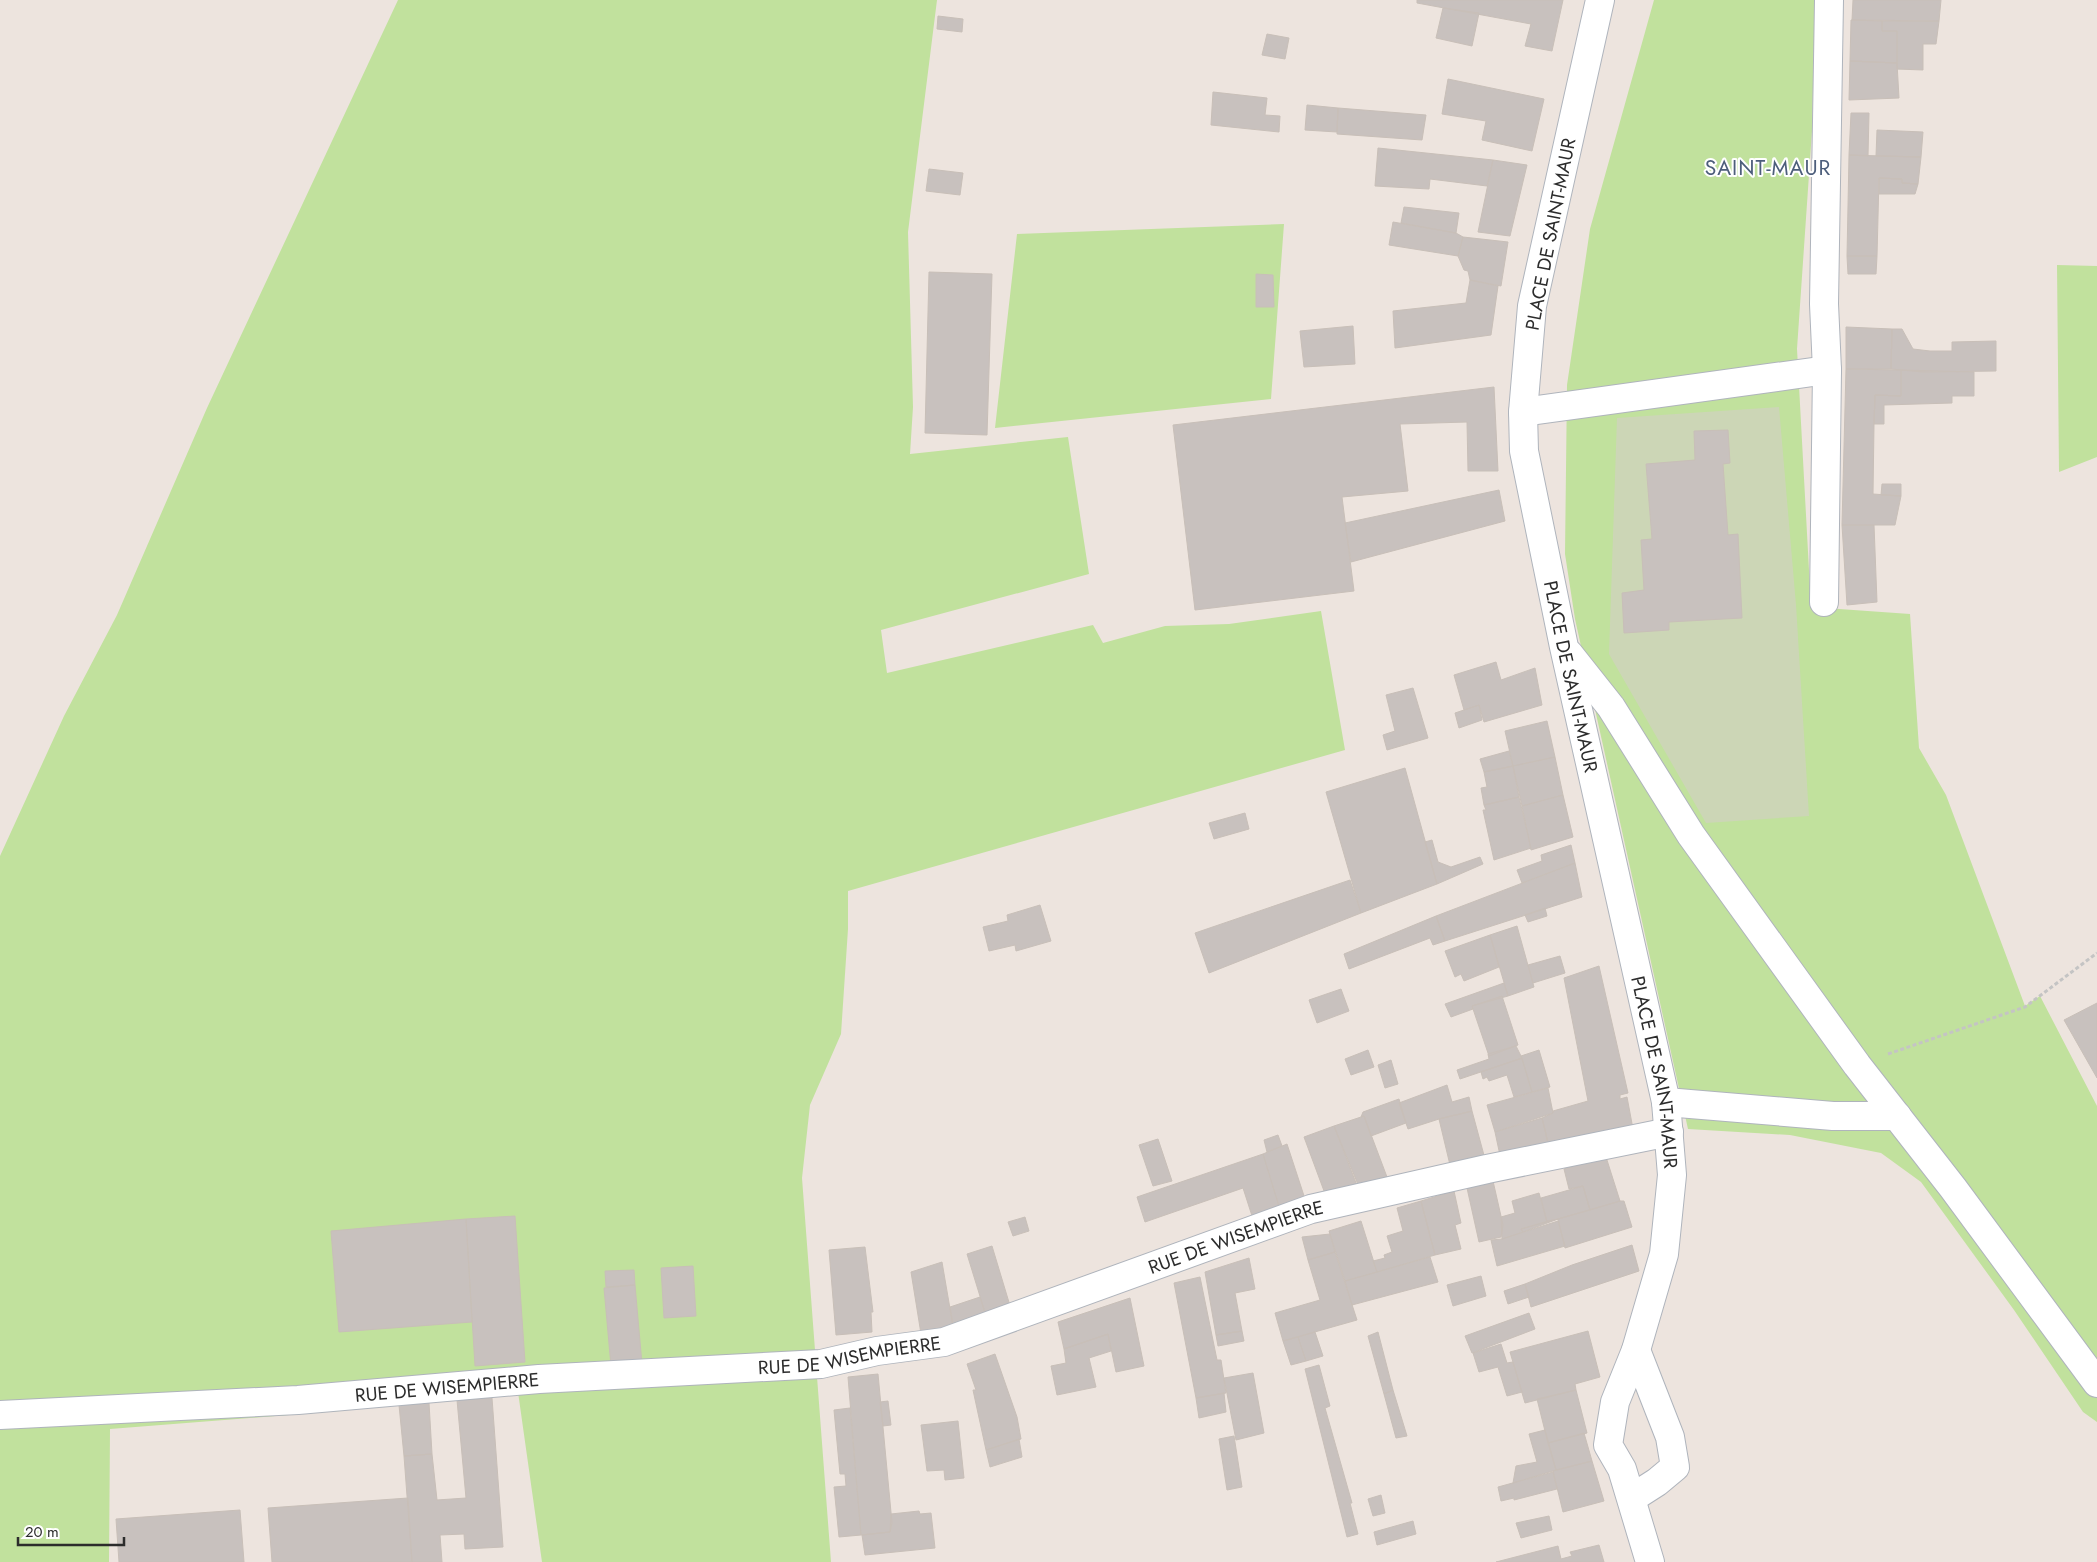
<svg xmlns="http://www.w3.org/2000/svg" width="2097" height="1562" font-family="Jost,sans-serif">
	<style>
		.green { fill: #c1e19d }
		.cemetery { fill: #ccd6b6 }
		.building { fill: #c8c1be; stroke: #c8bfb8 }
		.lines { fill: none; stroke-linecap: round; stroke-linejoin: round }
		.minor-casing { stroke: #afb4bc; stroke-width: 30 }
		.path { stroke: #c4c4c4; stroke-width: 3; stroke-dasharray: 4 2.5; stroke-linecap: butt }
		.minor { stroke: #fff; stroke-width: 28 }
		.labels { text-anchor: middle; stroke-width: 4; stroke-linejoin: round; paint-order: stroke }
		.street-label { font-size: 19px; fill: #2c2c2c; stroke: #fff }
		.quarter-label { font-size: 21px; letter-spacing: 1px; fill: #4d5e7b; stroke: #fff }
	</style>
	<rect width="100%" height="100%" fill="#ede4de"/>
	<path class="green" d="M398,0H937L908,232L913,407L910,454L1068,437L1089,574L881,630L887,673L1093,625L1103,643L1165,626L1229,624L1321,611L1345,750L848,891V929L841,1034L810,1105L802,1178L831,1562H542L518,1392L383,1391L339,1411L110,1429L109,1562H0V856L64,716L117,615L207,408Z
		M1654,0H1815L1812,131L1797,349L1811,607L1910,614L1919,748L1946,795L2025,1006L2040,996L2097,1106V1422L2083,1412L2014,1310L1921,1182L1881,1153L1790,1135L1688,1129L1575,619L1565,554L1567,385L1590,229Z
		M1284,224L1271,399L995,428L1017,234Z
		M2057,265L2097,266V457L2059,472Z"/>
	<path class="cemetery" d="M1779,407L1796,605L1809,816L1706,823L1609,654L1617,418Z"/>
	<path class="building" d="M1417,0H1563L1552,51L1525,46L1531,24L1417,3Z
		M1853,0H1941L1939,21L1852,20Z
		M1443,8L1479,13L1472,46L1436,38Z
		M938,16L963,19L962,32L937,29Z
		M1851,20L1882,21V31H1897V63L1850,61Z
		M1882,21H1939L1936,44H1923V70L1897,69V31H1882Z
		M1267,34L1289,38L1285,59L1262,55Z
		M1850,61L1897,63L1899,98L1849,100Z
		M1448,79L1544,99L1532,151L1482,140L1486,121L1442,114Z
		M1213,92L1267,98L1265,115L1280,116L1279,132L1211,125Z
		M1307,105L1338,108L1337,132L1305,130Z
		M1338,108L1426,115L1422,140L1337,134Z
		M1851,113H1869L1868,156L1849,155Z
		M1877,130L1923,132L1921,157L1876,156Z
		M1378,148L1493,160L1487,186L1430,179L1429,189L1375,186Z
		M1849,155L1921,157L1918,184L1902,183V179L1879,178L1877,256H1847Z
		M1493,160L1527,165L1510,236L1478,232Z
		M929,169L963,173L960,195L926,191Z
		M1879,178L1902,179V183L1918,184L1915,194H1879Z
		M1404,207L1459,213L1456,233L1401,223Z
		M1393,222L1456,233L1463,237L1458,256L1389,245Z
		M1463,237L1508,242L1501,286L1470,280L1468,271L1464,270L1458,256Z
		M1847,256H1877L1876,274H1848Z
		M929,272L992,274L987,435L925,433Z
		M1256,274L1273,275L1274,307H1256Z
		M1470,280L1498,286L1491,335L1395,348L1393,311L1466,303Z
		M1353,326L1355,364L1304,367L1300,331Z
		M1846,327L1892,329L1891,369H1846Z
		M1892,329H1902L1913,349L1930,351H1952V342L1996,341V371L1923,372L1891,369Z
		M1846,369L1901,370V396L1875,395L1874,424L1873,494L1901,496L1895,525H1842Z
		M1901,370L1974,372V396H1952V403L1884,405V424H1874L1875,395L1901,396Z
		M1494,387L1498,471H1468L1467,422L1400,424L1408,491L1342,497L1354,591L1195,610L1173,425Z
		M1728,430L1730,463L1723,464L1728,535L1738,534L1742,618L1669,622V630L1624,633L1622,593L1644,590L1641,540L1652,539L1646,464L1695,460L1694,431Z
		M1882,484H1901V496L1881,495Z
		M1499,490L1505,521L1351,562L1345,523Z
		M1842,525H1874L1877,602L1847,605Z
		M1496,662L1501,680L1535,668L1542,705L1484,722L1479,705L1464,710L1454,675Z
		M1413,688L1428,738L1387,750L1383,735L1395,731L1386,695Z
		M1479,705L1482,720L1459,728L1455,713Z
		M1547,721L1555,757L1513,766L1505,731Z
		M1509,751L1513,766L1484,772L1480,759Z
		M1555,757L1563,795L1522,806L1513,766Z
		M1513,766L1519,797L1484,805L1481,788L1487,787L1484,772Z
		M1405,768L1437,884L1361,913L1326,792Z
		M1563,795L1573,837L1531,850L1522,806Z
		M1519,797L1531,848L1494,860L1483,810H1486L1484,805Z
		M1245,813L1249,829L1214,839L1209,823Z
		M1432,840L1438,862L1451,867L1480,857L1483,864L1437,884L1425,842Z
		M1571,845L1575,863L1522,883L1517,870L1542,861L1541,855Z
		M1575,863L1582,897L1445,941L1436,916Z
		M1350,880L1361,913L1209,973L1195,933Z
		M1040,905L1051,941L1016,951L1015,945L989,951L983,927L1008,921L1007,915Z
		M1545,908L1547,916L1528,922L1525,915Z
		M1436,916L1445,941L1433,945L1430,938L1349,969L1344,954Z
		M1517,926L1534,987L1508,996L1490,935Z
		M1490,935L1499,967L1464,981L1461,974L1455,977L1445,951Z
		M1560,956L1565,973L1533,983L1528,965Z
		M1599,966L1628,1093L1620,1095V1099L1627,1097L1633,1129L1550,1151L1542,1118L1553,1113V1111L1588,1101L1564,978Z
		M1504,983L1508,996L1472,1006L1473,1009L1451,1017L1445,1004Z
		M1341,989L1349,1011L1317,1023L1309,1000Z
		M1502,996L1518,1045L1489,1056L1472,1006Z
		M2097,1003V1078L2064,1020Z
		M1516,1046L1522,1058L1460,1079L1457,1070L1489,1059L1488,1054Z
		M1368,1050L1374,1067L1351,1075L1345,1059Z
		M1539,1050L1550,1087L1532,1092L1521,1056Z
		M1522,1058L1532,1092L1514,1097L1507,1075L1489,1081L1487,1077L1483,1079L1481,1072Z
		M1391,1060L1398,1084L1385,1088L1378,1065Z
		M1447,1085L1452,1102L1469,1097L1472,1111L1439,1119L1408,1129L1399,1103Z
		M1548,1088L1553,1113L1495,1132L1487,1105Z
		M1399,1099L1406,1123L1371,1136L1364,1116L1361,1117L1363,1112Z
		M1472,1111L1485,1159L1450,1165L1439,1119Z
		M1364,1116L1387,1177L1359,1187L1334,1126Z
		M1542,1118L1550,1151L1501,1160L1495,1132Z
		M1334,1126L1358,1188L1327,1199L1304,1137Z
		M1278,1135L1282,1146L1267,1152L1264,1140Z
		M1158,1139L1172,1181L1153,1186L1139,1145Z
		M1287,1144L1307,1205L1281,1213L1263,1154Z
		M1263,1154L1281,1213L1254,1222L1243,1188L1145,1222L1137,1197Z
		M1606,1157L1620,1201L1590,1210L1583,1186L1569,1189L1564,1169Z
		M1493,1181L1503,1225L1501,1237L1479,1242L1467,1188Z
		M1583,1186L1590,1210L1547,1222L1541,1198Z
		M1454,1191L1461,1223L1455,1225L1461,1249L1435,1255L1421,1201Z
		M1539,1193L1547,1222L1521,1229L1523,1232L1502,1239L1501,1217L1515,1213L1512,1201Z
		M1421,1201L1435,1255L1377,1272L1373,1261L1385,1258L1384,1255L1392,1252L1387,1236L1403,1231L1397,1208Z
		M1620,1201H1624L1632,1227L1565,1248L1558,1219Z
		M515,1216L525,1362L475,1366L466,1219Z
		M1025,1217L1029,1231L1013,1236L1008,1222Z
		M466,1219L472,1322L339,1332L331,1231Z
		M1558,1219L1523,1232L1521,1229L1548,1221Z
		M1361,1221L1377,1272L1345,1281L1329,1231Z
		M1558,1221L1565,1246L1497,1266L1491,1240L1502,1239Z
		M1330,1234L1335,1252L1308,1260L1302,1237Z
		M1632,1245L1639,1271L1531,1307L1525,1284L1572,1265Z
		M992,1246L1011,1309L987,1319L967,1254Z
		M865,1247L873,1312H871L872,1332L836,1335L829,1250Z
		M1335,1252L1357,1320L1283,1341L1275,1313L1320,1300L1308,1260Z
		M1430,1257L1438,1282L1352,1305L1345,1281Z
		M1249,1258L1255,1289L1235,1293L1242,1331L1216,1335L1205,1272Z
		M942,1262L954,1332L922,1340L911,1272Z
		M693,1266L696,1316L664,1318L661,1268Z
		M634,1270L635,1285L606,1287L605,1271Z
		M1481,1276L1486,1296L1453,1306L1447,1285Z
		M1200,1277L1217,1360H1221L1226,1393L1196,1398L1174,1283Z
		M1525,1284L1529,1297L1508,1304L1504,1291Z
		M635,1285L642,1364L611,1366L604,1288Z
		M980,1297L987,1319L954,1332L950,1307Z
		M1130,1298L1144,1366L1116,1372L1108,1334L1064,1349L1058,1322Z
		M1529,1313L1535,1329L1472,1353L1465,1336Z
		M1242,1331L1244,1341L1218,1346L1216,1335Z
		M1588,1331L1600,1377L1575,1384L1576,1390L1525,1403L1510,1352Z
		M1315,1332L1323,1356L1306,1361L1298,1337Z
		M1378,1332L1393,1390L1384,1394L1368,1336Z
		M1108,1334L1111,1351L1089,1358L1096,1387L1057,1395L1051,1366L1066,1363L1064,1349Z
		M1298,1337L1306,1361L1291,1365L1283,1341Z
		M1501,1344L1507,1363L1513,1362L1522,1392L1507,1396L1498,1367L1479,1372L1473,1353Z
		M995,1354L1017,1417L1021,1439L986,1450L973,1390H976L967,1364Z
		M1319,1365L1330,1406L1325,1408L1352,1503H1350L1358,1534L1347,1537L1305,1369Z
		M1253,1373L1264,1433L1236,1440L1224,1378Z
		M878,1374L892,1523L890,1532L861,1535L848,1377Z
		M1393,1390L1407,1436L1396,1438L1384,1394Z
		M1576,1390L1587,1433L1548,1443L1537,1399Z
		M1224,1393L1226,1412L1199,1418L1196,1398Z
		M492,1398L503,1547L465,1549L464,1534L440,1535L442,1562H412L404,1456L432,1454L437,1500L466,1498L457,1400Z
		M888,1401L891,1425L883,1426L880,1402Z
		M429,1403L432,1454L404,1456L399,1405Z
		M850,1408L861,1535L839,1537L834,1487L846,1486L845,1474H840L834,1410Z
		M958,1421L964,1478L945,1480L944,1470L927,1471L921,1425Z
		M1545,1430L1556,1470L1513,1483L1516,1466L1537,1462L1529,1434Z
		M1584,1433L1592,1461L1556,1470L1548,1443Z
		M1234,1436L1242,1487L1227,1490L1219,1439Z
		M1019,1439L1022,1457L990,1467L986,1450Z
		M1592,1461L1604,1501L1563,1512L1553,1471Z
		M1553,1472L1557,1489L1514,1500V1498L1501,1501L1498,1487Z
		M1381,1495L1385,1513L1373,1516L1368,1499Z
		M408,1498L412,1562H272L268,1508Z
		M240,1510L244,1562H119L116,1519Z
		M919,1511L920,1514L931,1513L935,1548L865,1555L862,1535L890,1532L891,1514Z
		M1549,1516L1552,1530L1521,1538L1516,1523Z
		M1413,1521L1416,1534L1377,1545L1374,1532Z
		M1599,1545L1604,1562H1496L1558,1546L1561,1559L1572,1556L1570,1552Z"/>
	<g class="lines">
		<defs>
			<g id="minor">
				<path id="s1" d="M1600,0L1532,306L1523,412L1524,451L1564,647L1666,1102L1672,1175L1664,1254L1636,1350L1615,1402L1608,1445L1622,1469L1650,1562"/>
				<path d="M1523,412L1827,370"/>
				<path d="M1824,602L1827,370L1824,304L1829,0"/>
				<path d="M1569,654L1611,707L1691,835L1857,1065L1953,1188L2097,1383"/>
				<path d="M1666,1102L1833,1116H1897"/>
				<path id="s2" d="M0,1415L298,1400L539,1379L821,1364L877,1351L944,1342L1311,1209L1487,1169L1669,1132"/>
				<path d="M1632,1498L1657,1482L1675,1467L1670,1437L1636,1350"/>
			</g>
		</defs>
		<use href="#minor" class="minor-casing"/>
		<path class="path" d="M1888,1054L2025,1007L2097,953"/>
		<use href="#minor" class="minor"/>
	</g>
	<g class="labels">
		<g class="street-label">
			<text transform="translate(1550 234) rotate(-79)" y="7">PLACE DE SAINT-MAUR</text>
			<text dy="7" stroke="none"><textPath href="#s1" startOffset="689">PLACE DE SAINT-MAUR</textPath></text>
			<text dy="7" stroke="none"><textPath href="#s1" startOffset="1094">PLACE DE SAINT-MAUR</textPath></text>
			<text dy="7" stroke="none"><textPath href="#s2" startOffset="1258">RUE DE WISEMPIERRE</textPath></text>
			<text dy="7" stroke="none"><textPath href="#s2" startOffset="852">RUE DE WISEMPIERRE</textPath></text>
			<text dy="7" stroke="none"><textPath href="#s2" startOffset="448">RUE DE WISEMPIERRE</textPath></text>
		</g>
		<g class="quarter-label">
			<text x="1768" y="175">SAINT-MAUR</text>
		</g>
	</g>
	<path d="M18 1537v8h106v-8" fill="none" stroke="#2c2c2c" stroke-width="2.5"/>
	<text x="25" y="1537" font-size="15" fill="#2c2c2c" stroke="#ffffff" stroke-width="4" paint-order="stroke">20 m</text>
</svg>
